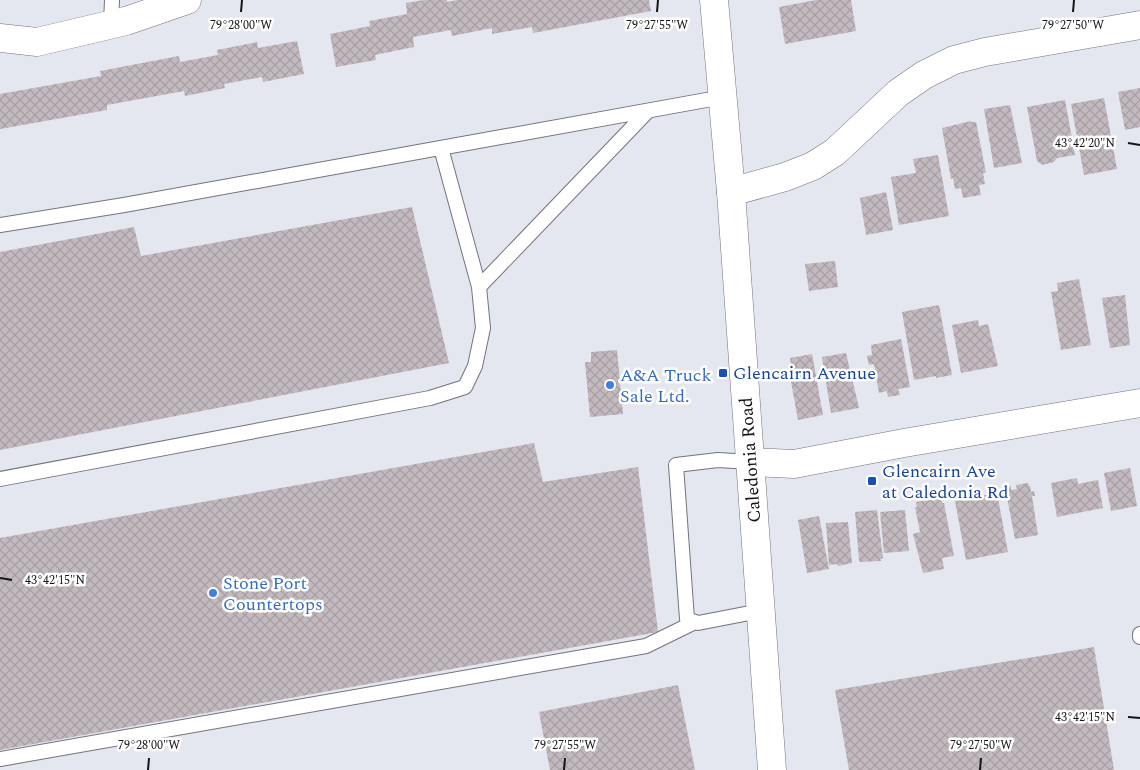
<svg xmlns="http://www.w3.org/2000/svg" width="1140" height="770" font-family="Spectral,serif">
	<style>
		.building { fill: url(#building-cross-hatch) }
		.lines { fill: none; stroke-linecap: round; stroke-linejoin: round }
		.lane-casing { stroke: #72747d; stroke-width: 16 }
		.street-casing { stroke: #72747d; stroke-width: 29 }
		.secondary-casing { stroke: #72747d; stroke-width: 29 }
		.lane { stroke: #fff; stroke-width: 14 }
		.street { stroke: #fff; stroke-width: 28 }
		.secondary { stroke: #fff; stroke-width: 28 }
		.ticks { fill: none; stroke: #141518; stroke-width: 2 }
		.transit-dot { fill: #1a4fb4; stroke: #fff; stroke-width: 2 }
		.shop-dot { fill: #3f7fe0; stroke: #fff; stroke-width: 2 }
		.labels { text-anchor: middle; stroke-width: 5; stroke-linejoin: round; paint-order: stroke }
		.transit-label { font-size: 18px; fill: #164399; stroke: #fff; text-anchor: start }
		.shop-label { font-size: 18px; fill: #366cbe; stroke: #fff; text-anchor: start }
		.street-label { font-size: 18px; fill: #141518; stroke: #fff }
		.ticks-label { font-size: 12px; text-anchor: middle; fill: #141518; stroke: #fff; stroke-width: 5; stroke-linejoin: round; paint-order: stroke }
	</style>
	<defs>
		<pattern id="building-cross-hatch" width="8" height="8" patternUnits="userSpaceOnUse" patternTransform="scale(1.25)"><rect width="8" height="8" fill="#c3bac0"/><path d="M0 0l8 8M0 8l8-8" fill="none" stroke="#a79fa4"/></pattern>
	</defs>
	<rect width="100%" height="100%" fill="#e4e6f0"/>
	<path class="building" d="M424,0H447V2L457,0H649L651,11L533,33L532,27L492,34V28L452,36L451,30L413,37L414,47L375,55L376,60L336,67L330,34L370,26L369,21L407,14L406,3Z
		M816,0H851L856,31L785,44L779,7Z
		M297,41L304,74L263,82L262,77L224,84L225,88L185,96L184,91L107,105V110L0,129V94L101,76L100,71L179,56L180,62L218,55L217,50L257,42L258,48Z
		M1140,88V127L1125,130L1118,92Z
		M1104,98L1117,169L1084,175L1071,104Z
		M1065,100L1075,155L1057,158L1054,162L1042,165L1037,161L1027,107Z
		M1010,105L1022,163L994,168L984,109Z
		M971,121V122H976L986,173H983L985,184L979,185L981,195L963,198L961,188L955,189L953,178L951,179L942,128Z
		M938,155L949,216L899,225L891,177L916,173L913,159Z
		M886,192L893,230L866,235L860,198Z
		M412,207L449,363L0,450V252L134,227L141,256Z
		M835,261L838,287L809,291L805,264Z
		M1079,279L1091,345L1061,350L1051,292L1058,291L1057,283Z
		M1125,295L1130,345L1110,348L1102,298Z
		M939,305L952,375L936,378V376L914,380L902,312Z
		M978,320L979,326L988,324L998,366L961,373L952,325Z
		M901,339L910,387L898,389L900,395L888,397L887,391L879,393L874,364L869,365L867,356L872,355L871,345Z
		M617,350L623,414L590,417L585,362H591V352Z
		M846,353L859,408L831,413L822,357Z
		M812,354L823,415L798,420L788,365H791L790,358Z
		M534,443L543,482L638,467L658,632L0,750V538Z
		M1130,468L1137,506L1111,511L1104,473Z
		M1077,478L1078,484L1098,480L1103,508L1057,517L1051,483Z
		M1028,483L1029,486H1030L1031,492L1034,491L1035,496H1032L1038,535L1015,539L1005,487L1011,486V490L1017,489L1016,485Z
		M997,493L1008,552L966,560L955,501Z
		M941,497L942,503H944L954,556L942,558L944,569L923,573L913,534L920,532L915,507H917L916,502Z
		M877,510L883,558L880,559L881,561L860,562L859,560L855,512Z
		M905,510L909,551L884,553L880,512Z
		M819,516L829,569L807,573L798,520Z
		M848,522L852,563L838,566L837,564L829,565L826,523Z
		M1094,647L1114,770H849L835,690Z
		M678,685L695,770H550L539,712Z"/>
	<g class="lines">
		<defs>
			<path id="lane" d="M111,24L112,0
				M441,148L479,287
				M0,225L124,205L723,97
				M751,462L718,460L676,465L687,619L698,623L760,611
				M0,479L430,398L465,387L475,366L483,328L479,287L648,111
				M1140,634V637
				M0,759L646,646L695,622"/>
			<path id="street" d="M0,38L37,42L126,21L187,0
				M731,192L785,177L813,166L835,152L898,93L924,75L954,60L985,52L1140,25"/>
			<path id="secondary" d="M714,0L731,192L772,770
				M751,462L794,464L904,443L1140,403"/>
		</defs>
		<use href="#lane" class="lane-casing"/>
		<use href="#street" class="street-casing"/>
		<use href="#secondary" class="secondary-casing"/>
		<use href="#lane" class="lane"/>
		<use href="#street" class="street"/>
		<use href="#secondary" class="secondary"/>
	</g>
	<path class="ticks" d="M241,12L242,0M657,12L658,0M1073,12L1074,0M1128,143L1140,145M0,578L12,580M1128,717L1140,718M148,770L149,758M564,770L565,758M980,770L981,758"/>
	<g class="transit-dot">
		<rect x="718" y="368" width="10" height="10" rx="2.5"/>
		<rect x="867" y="476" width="10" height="10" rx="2.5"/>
	</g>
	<g class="shop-dot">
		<circle cx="610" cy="385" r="5"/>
		<circle cx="213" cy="593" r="5"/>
	</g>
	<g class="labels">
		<g class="transit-label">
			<text x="733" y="379">Glencairn Avenue</text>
			<text x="882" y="477">Glencairn Ave<tspan x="882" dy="21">at Caledonia Rd</tspan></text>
		</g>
		<g class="shop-label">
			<text x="620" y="381">A&amp;A Truck<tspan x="620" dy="21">Sale Ltd.</tspan></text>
			<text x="223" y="589">Stone Port<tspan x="223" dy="21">Countertops</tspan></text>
		</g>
		<g class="street-label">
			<text transform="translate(750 460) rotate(-94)" y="6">Caledonia Road</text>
		</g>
	</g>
	<g class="ticks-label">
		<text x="241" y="29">79°28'00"W</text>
		<text x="657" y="29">79°27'55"W</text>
		<text x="1073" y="29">79°27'50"W</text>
		<text x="1085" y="147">43°42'20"N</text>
		<text x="55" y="584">43°42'15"N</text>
		<text x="1085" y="721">43°42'15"N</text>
		<text x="149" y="749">79°28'00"W</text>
		<text x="565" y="749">79°27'55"W</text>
		<text x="981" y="749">79°27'50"W</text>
	</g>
</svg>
